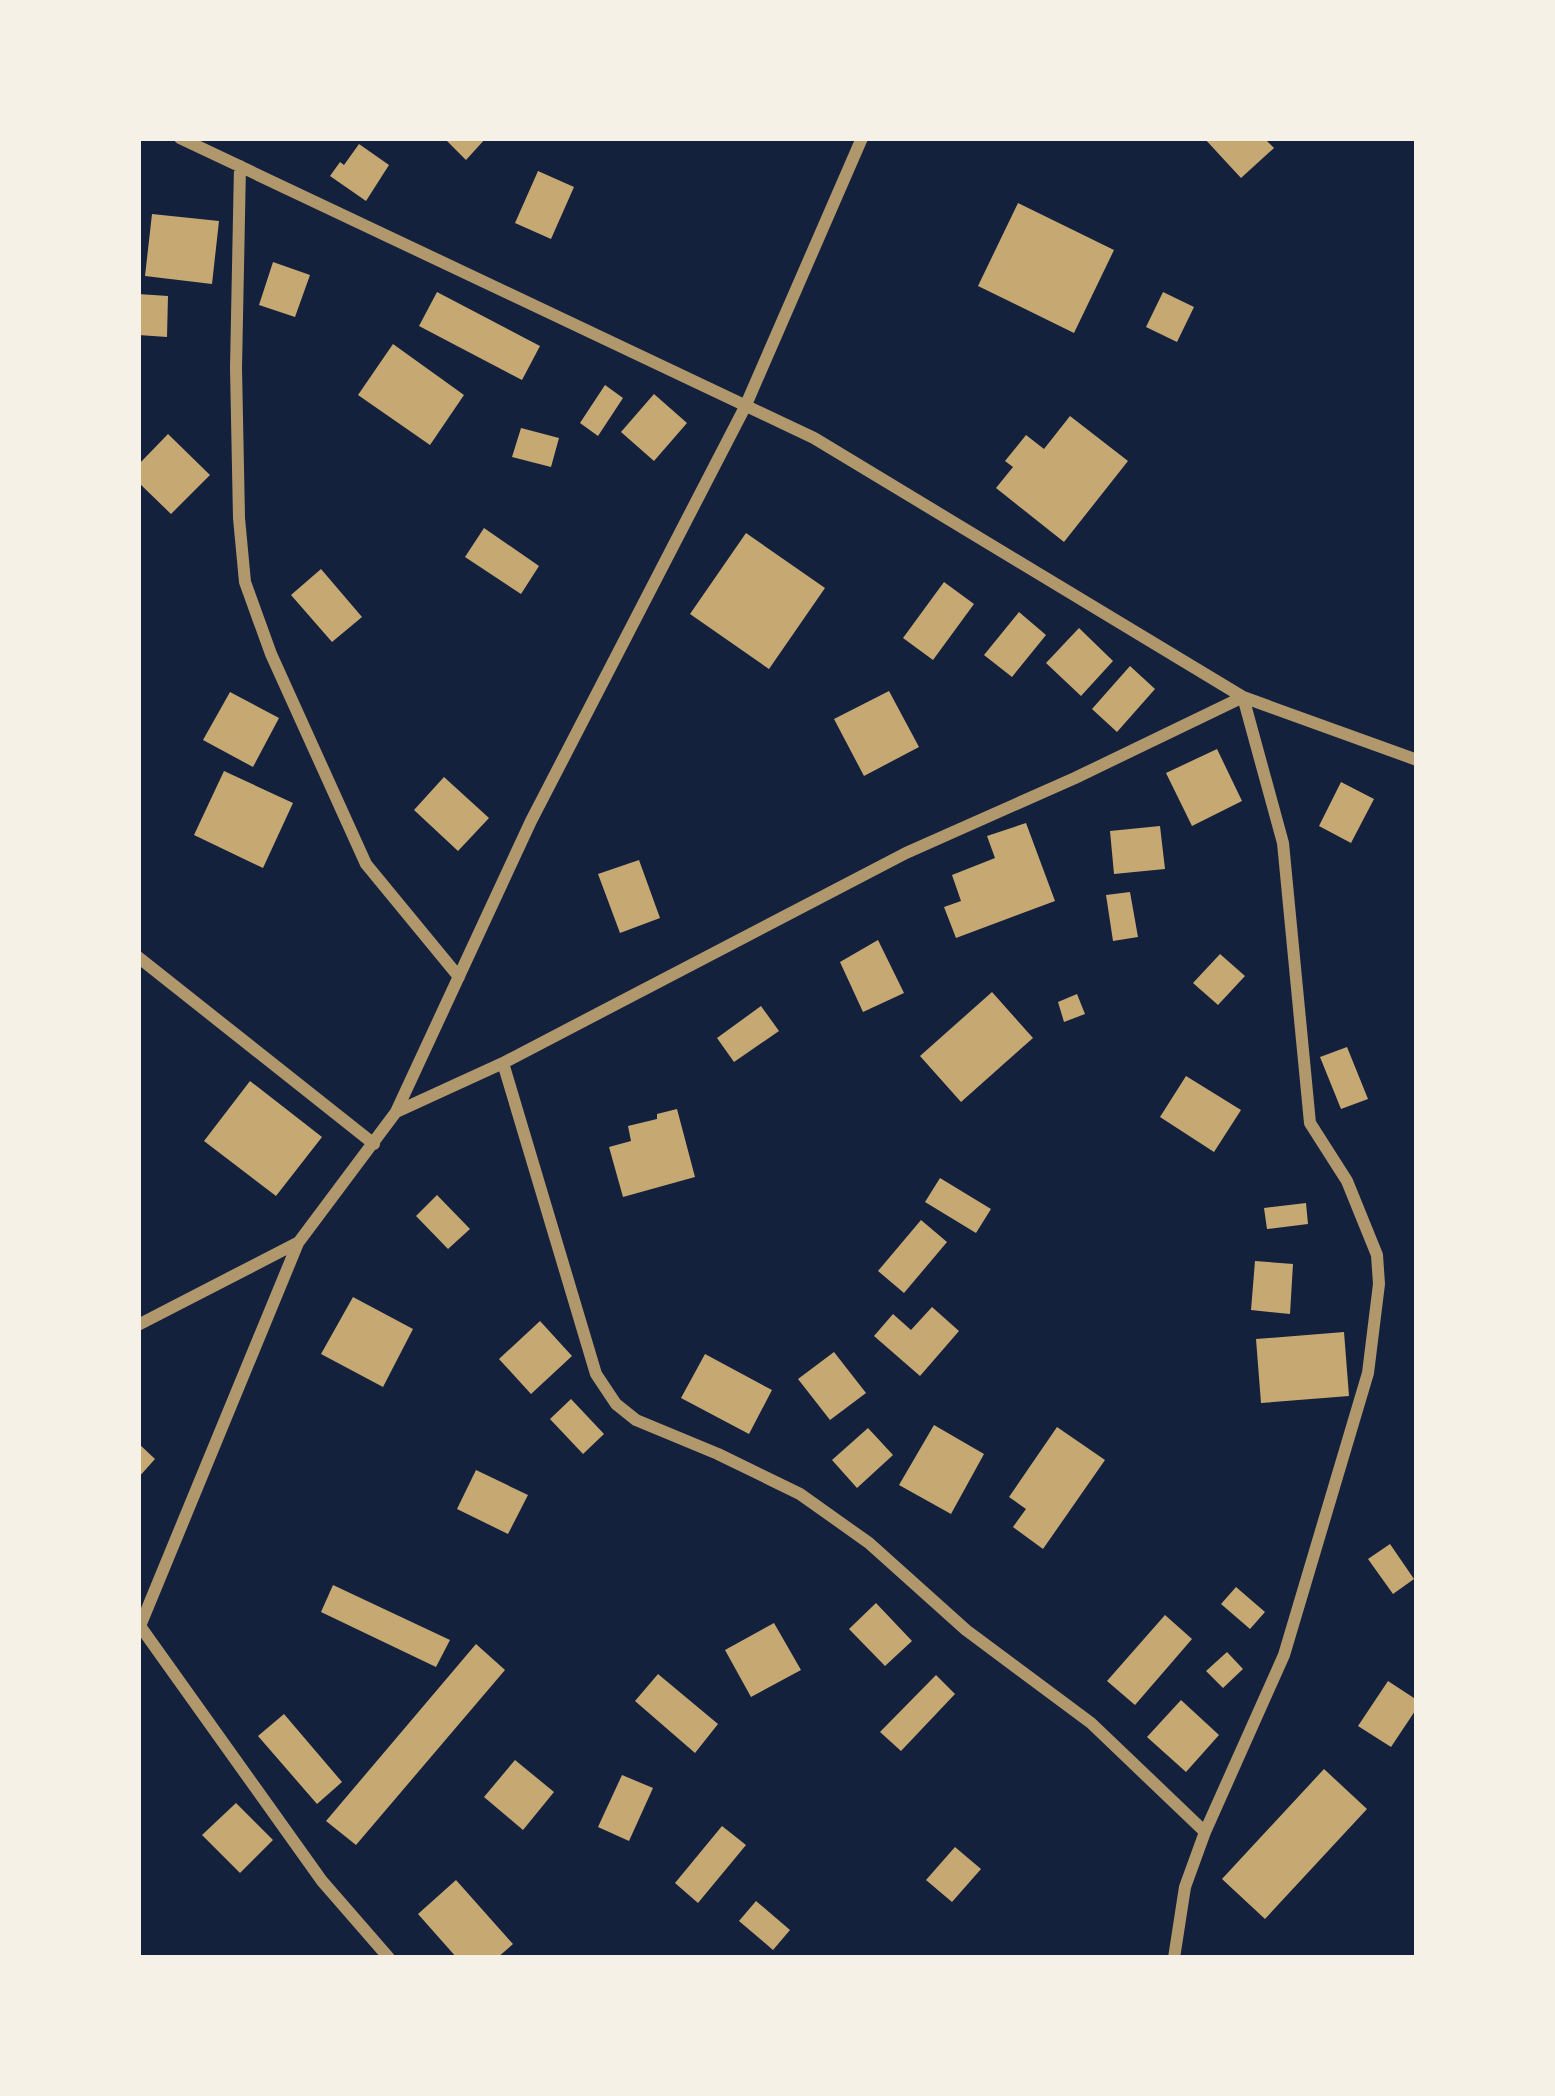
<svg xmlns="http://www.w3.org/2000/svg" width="1555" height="2096" font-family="'DejaVu Sans',sans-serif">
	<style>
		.building { fill: #c6a872 }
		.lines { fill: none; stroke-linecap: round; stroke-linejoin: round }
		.minor { stroke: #b1986c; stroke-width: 12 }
	</style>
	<rect width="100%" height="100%" fill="#14213d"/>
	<path class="building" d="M444,138H486L466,160Z
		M1204,138H1264L1274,148L1241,178Z
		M359,144L389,165L366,201L330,176L340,162L344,165Z
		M538,171L574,187L551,239L515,223Z
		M1018,203L1114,250L1074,333L978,286Z
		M152,214L219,221L212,284L145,276Z
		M273,262L310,275L295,317L259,305Z
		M437,292L540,346L522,380L419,326Z
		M1163,292L1194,307L1177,342L1146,327Z
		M138,294L168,296L167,337L138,335Z
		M393,344L464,395L430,445L358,395Z
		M605,385L623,398L598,436L580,423Z
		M654,394L687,423L654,461L621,432Z
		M1070,416L1128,461L1064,542L996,488L1013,467L1005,461L1026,435L1044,449Z
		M521,428L559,438L551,467L512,457Z
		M168,434L210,475L171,514L138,482V465Z
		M484,528L539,566L521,594L465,557Z
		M746,533L825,588L769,669L690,614Z
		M321,569L362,617L332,642L291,595Z
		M944,582L974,604L933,660L903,638Z
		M1019,612L1046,635L1012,677L984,655Z
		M1079,628L1113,661L1081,696L1046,663Z
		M1130,666L1155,689L1117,732L1092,709Z
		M889,691L919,747L864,776L834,719Z
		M230,692L279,718L253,767L203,740Z
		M1217,749L1242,801L1192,826L1166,773Z
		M224,771L293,803L263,868L194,835Z
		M444,777L489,818L458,851L414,810Z
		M1341,782L1374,799L1351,843L1319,826Z
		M1026,823L1055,901L956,938L944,907L961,901L952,875L995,858L987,836Z
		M1160,826L1165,869L1114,874L1110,831Z
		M639,860L660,918L620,933L598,874Z
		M1130,892L1138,937L1113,941L1106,895Z
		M878,940L904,993L863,1012L840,962Z
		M1220,954L1245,976L1218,1005L1193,983Z
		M992,992L1033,1038L961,1102L920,1056Z
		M1077,994L1085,1014L1064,1022L1058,1002Z
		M761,1006L779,1031L734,1062L717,1038Z
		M1347,1047L1368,1099L1341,1109L1320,1057Z
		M1186,1076L1241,1110L1214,1152L1160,1117Z
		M250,1081L322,1137L276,1196L204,1141Z
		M677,1109L695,1177L623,1197L609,1147L631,1141L628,1126L657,1119V1114Z
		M940,1178L991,1209L976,1233L925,1202Z
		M437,1195L470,1229L448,1249L416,1216Z
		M1306,1203L1308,1224L1267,1229L1264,1208Z
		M921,1220L947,1242L904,1293L878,1271Z
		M1255,1261L1293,1264L1290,1314L1251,1310Z
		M353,1297L413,1329L383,1387L321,1354Z
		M932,1307L959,1331L920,1376L874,1336L893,1314L911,1330Z
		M540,1321L572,1356L531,1394L499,1359Z
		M1344,1332L1349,1396L1261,1403L1256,1339Z
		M834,1352L866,1393L830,1420L798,1379Z
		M705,1354L772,1390L749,1434L681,1398Z
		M571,1399L604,1434L583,1454L550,1419Z
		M934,1425L984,1454L951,1514L899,1485Z
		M1057,1427L1105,1460L1043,1549L1013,1527L1026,1509L1009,1497Z
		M868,1428L893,1455L857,1488L832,1460Z
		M138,1443L155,1459L138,1478Z
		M476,1470L528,1495L508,1534L457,1509Z
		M1390,1544L1414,1579L1393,1594L1368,1559Z
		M333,1585L450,1640L436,1667L321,1612Z
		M1236,1587L1265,1612L1250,1629L1221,1604Z
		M876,1603L912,1641L885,1666L849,1629Z
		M1165,1615L1192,1639L1135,1705L1107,1681Z
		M774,1623L801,1670L751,1697L725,1650Z
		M476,1644L505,1670L356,1845L326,1821Z
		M1227,1652L1243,1669L1223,1688L1206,1671Z
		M658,1674L718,1724L695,1753L635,1701Z
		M936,1675L955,1694L901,1751L880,1732Z
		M1388,1681L1417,1700V1708L1391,1747L1358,1726Z
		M1181,1700L1219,1735L1186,1772L1147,1737Z
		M284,1714L342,1782L317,1804L258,1736Z
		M515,1760L554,1792L523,1830L484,1797Z
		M1324,1769L1367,1809L1265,1919L1222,1879Z
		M622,1775L653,1788L629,1841L598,1827Z
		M236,1803L273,1840L240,1873L202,1835Z
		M722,1826L746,1845L698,1903L675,1883Z
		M955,1847L981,1869L952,1902L926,1880Z
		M456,1880L513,1944L497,1958H457L418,1914Z
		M756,1901L790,1930L773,1950L739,1921Z"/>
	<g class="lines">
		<path class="minor" d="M180,138L814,438L1243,697L1417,760
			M240,166L236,368L239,518L245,582L271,654L366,864L459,977
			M138,957L374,1144
			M503,1063L596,1374L616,1404L636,1420L718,1454L800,1494L869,1543L966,1630L1091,1723L1205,1832
			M396,1112L503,1063L906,853L1075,778L1243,697L1283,843L1310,1123L1347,1181L1377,1255L1379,1284L1368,1373L1284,1655L1205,1832L1185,1887L1174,1958
			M138,1325L297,1243
			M140,1626L322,1881L389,1958
			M138,1631L298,1243L396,1112L531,821L745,407L862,138"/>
	</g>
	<rect width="1555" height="2096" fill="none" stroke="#f6f1e7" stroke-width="282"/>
</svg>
